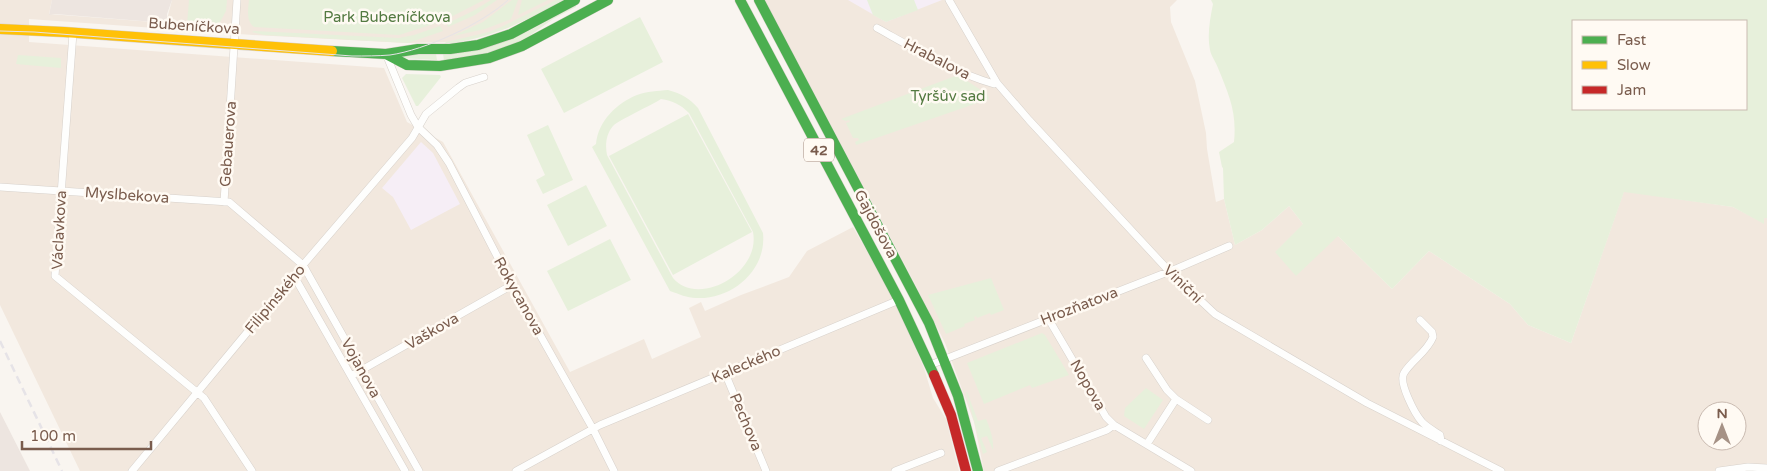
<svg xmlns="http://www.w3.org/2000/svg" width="1767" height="471" font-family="'Varela Round',sans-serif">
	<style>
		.residential { fill: #f2e8de; fill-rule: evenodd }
		.industrial { fill: #ede5e0 }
		.education { fill: #f6eef6 }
		.green { fill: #e7f0db; fill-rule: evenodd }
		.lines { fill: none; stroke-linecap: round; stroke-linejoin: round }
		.street-casing { stroke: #d7d1cb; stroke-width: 8 }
		.fast-casing { stroke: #d9d2cb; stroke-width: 11 }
		.slow-casing { stroke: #d9d2cb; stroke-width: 11 }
		.jam-casing { stroke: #d9d2cb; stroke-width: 11 }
		.street { stroke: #fefefd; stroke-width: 7 }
		.fast { stroke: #4caf50; stroke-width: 10 }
		.slow { stroke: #ffc107; stroke-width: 10 }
		.jam { stroke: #c62828; stroke-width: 10 }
		.tram { stroke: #e6e3e7; stroke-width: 1 }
		.rail { stroke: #e6e3e7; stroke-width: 2.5; stroke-dasharray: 8 5; stroke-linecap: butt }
		.labels { text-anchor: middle; stroke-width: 5; stroke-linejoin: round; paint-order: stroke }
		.shield { fill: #fffaf3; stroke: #a28b7f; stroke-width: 1 }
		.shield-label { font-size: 14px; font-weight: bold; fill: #7a5c4d }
		.park-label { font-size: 15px; fill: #537a41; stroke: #fffaf3 }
		.street-label { font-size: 15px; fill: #7a5c4d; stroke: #fffaf3 }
	</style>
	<rect width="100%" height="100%" fill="#f9f5f0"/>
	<path class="residential" d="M0,0H52L49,14L166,23L172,0H562L508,28L455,42L406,43L253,35L29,19V42L384,68L407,122L443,142L570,372L644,339L652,359L701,337L689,308L701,302L705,311L741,295L789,277L807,251L853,227L893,297L924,368L933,398L946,419L959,471H80L0,305Z
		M765,0H1177L1170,7L1171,22L1195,81L1206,133L1207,149L1216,202L1224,199L1235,245L1262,230L1289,206L1303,224L1338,236L1392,289L1429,251L1510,304L1528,325L1571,343L1624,191L1733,207L1764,223V218H1767V471H984L974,422L945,343L913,280ZM1707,411H1737V441H1707Z"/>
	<path class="industrial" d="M52,0H172L167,14V23L55,14L49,15Z
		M0,412L30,471H0Z"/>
	<path class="education" d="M848,0H942L886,22Z
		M421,142L433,153L460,204L411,230L393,197L382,188Z"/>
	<path class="green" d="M189,0H227L226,11L218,26L187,24Z
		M249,0H484L443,21L399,35L254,27C246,21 248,10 249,0Z
		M491,0H497L475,15L448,27L447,25L448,23L473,11Z
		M512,0H518L511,19L485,29L453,36L483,22Z
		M522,0H548L518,15Z
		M556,0H564C525,21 489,40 444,44L446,42L489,32L501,27Z
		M867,0H914L918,10L886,22L873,15Z
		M1211,0H1767V218H1764V224L1733,207L1624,192L1571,343L1528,325L1510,304L1429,251L1392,289L1338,236L1296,276L1275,252L1303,224L1289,206L1262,230L1235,245L1224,199L1223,168L1222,167L1219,152L1234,142C1237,112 1229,95 1218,68C1216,62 1211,56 1210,50C1207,35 1210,19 1213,4ZM1573,21H1746V109H1573Z
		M576,5V7L553,19L528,37L505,48L487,53L444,60L443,54C458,52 474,51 489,47C520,38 548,20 576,5Z
		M640,17L663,62L564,113L541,69Z
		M440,26L443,31L408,43L264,35L252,32L254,31L399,38L414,35Z
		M407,54H436L437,60L401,58L400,55Z
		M18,55L61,58V68L16,64Z
		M406,74L440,75L441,77L418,106H416L402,78Z
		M958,75L987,94L989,99L856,145L855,142L859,140L858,138H853L846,123L850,122L849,120L846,121L841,119Z
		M668,90C682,94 689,98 698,108L763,233C767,270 732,300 696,298C687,298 679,294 670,291L592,147L596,144C598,121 617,103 637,95C647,91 658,91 668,90ZM661,99C673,101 680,104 689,113L753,232C761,273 698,308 673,278L607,155C605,145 606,134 613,126C619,120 652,105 661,99Z
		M688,114L752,232L673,275L609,156Z
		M548,125L573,180L543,194L536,180L545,175L527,135Z
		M586,185L607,226L568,246L547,205Z
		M610,239L631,280L568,311L547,271Z
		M991,278L1004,310L991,315L990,313L977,318L976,316L974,317L975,320L964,324L965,326L946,334L928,295Z
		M1042,333L1045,335L1069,375L1032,388L1030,385L984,404L967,363Z
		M1146,388L1163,400L1144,429L1124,416L1125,408Z
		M966,392H967L978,421L986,419C990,428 994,440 993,450L987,436L981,438L987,452L983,454Z"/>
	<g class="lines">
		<defs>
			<path id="street" d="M949,0L997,83L1029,120L1169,271L1215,314L1367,403L1501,471
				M877,28C915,49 953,72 994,84L997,83
				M73,33L55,276L204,398L252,471
				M386,54L411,115L418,127L437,145L449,163L512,285L593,429L614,471
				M0,187L229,202L303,265L419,471
				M224,202L237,0
				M294,276L405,471
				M1048,318L1106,417L1114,425L1191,471
				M1420,320L1432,332L1433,337C1427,352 1412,360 1404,373C1398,382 1415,414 1422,422C1427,427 1434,431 1440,435L1441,441
				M1146,358L1167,390L1176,399L1208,420
				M930,365L1178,268L1229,246
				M725,373L766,471
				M351,376L512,285
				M1147,444L1176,399
				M132,471L303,265L412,138L426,114L458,88L465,83L484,77
				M516,471L600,425L899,300
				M895,471L941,453
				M998,471L1107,430L1114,425
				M1719,471L1748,467L1767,468"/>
			<path id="fast" d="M740,0L899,300L934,375
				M759,0L929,323L958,396L978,471
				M332,51L386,54L418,49H450L478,45L511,34L575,0
				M386,54L407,65L440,66L489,58L522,46L608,0"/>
			<path id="slow" d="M0,29L64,32L332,51"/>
			<path id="jam" d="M934,375L951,415L966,471"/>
		</defs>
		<use href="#street" class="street-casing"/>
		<use href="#fast" class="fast-casing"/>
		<use href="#slow" class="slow-casing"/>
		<use href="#jam" class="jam-casing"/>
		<use href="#street" class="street"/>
		<use href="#fast" class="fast"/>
		<use href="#slow" class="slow"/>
		<use href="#jam" class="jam"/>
		<path class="tram" d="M0,31L34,32L352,56C365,56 378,56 390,55C425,50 482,24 508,0"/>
		<path class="rail" d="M0,341L62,471"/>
	</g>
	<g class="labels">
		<rect class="shield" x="804" y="138.5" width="30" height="23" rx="4"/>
		<g class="shield-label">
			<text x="819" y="155">42</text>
		</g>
		<g class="park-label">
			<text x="387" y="22">Park Bubeníčkova</text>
			<text x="948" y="101">Tyršův sad</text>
		</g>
		<g class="street-label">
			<text transform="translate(194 26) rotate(4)" y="5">Bubeníčkova</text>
			<text transform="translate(937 59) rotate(27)" y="5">Hrabalova</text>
			<text transform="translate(228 144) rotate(-86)" y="5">Gebauerova</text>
			<text transform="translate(127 195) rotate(4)" y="5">Myslbekova</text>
			<text transform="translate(876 224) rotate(62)" y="5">Gajdošova</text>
			<text transform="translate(59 230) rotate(-87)" y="5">Václavkova</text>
			<text transform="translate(1183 284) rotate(44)" y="5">Viniční</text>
			<text transform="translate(519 296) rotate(61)" y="5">Rokycanova</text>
			<text transform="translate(275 299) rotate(-50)" y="5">Filipínského</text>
			<text transform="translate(1079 306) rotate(-21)" y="5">Hrozňatova</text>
			<text transform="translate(432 331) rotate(-30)" y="5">Vaškova</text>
			<text transform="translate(746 364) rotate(-23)" y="5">Kaleckého</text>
			<text transform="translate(361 368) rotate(61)" y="5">Vojanova</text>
			<text transform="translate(1088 385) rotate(60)" y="5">Nopova</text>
			<text transform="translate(746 422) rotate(67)" y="5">Pechova</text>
		</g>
	</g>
	<rect x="1572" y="20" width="175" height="90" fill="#fffaf3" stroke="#cabbb1"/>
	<rect x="1582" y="36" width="25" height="8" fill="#4caf50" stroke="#cabbb1"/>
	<text x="1617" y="45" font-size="15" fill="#7a5c4d">Fast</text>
	<rect x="1582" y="61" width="25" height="8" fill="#ffc107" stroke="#cabbb1"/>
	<text x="1617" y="70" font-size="15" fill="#7a5c4d">Slow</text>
	<rect x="1582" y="86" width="25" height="8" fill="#c62828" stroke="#cabbb1"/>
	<text x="1617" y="95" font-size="15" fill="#7a5c4d">Jam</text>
	<g transform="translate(1722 426)"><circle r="24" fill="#fffaf3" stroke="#cabbb1"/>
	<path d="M0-4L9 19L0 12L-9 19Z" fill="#a69286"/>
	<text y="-8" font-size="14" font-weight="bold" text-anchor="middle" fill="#7a5c4d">N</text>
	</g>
	<path d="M22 441v8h129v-8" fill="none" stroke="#7a5c4d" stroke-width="2.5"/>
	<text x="30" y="441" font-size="15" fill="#7a5c4d" stroke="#fffaf3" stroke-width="4" paint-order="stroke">100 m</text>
</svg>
